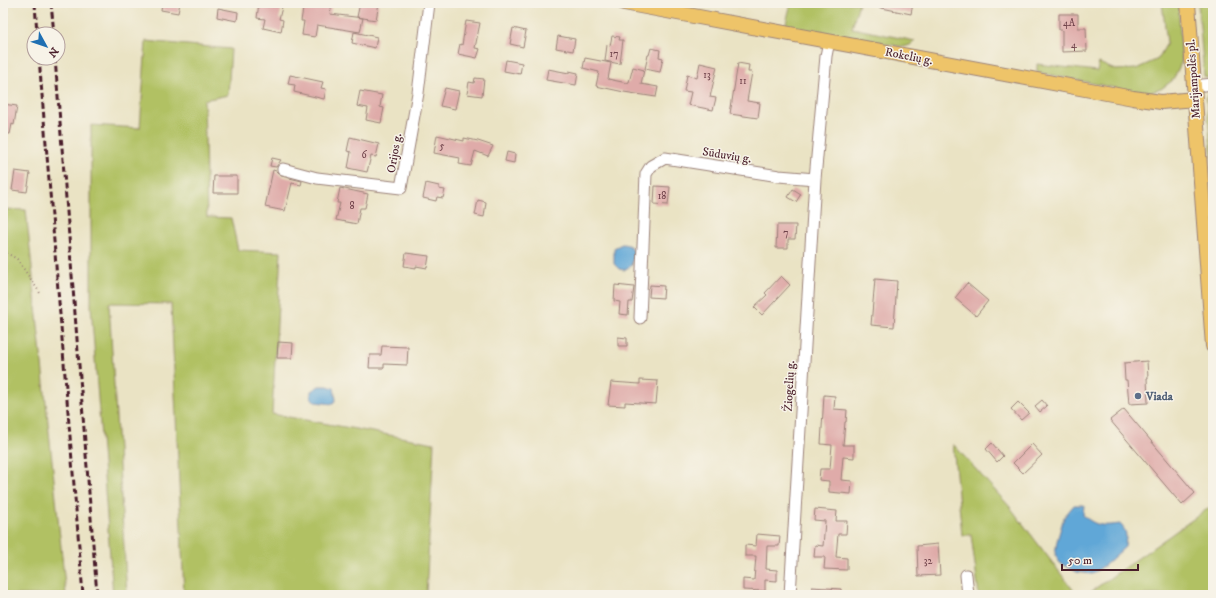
<svg xmlns="http://www.w3.org/2000/svg" width="1216" height="598" font-family="'IM FELL DW Pica',serif">
	<style>
		.green { fill: #b1c163; stroke: #7e7047 }
		.water { fill: #61a7d7; stroke: #566381 }
		.building { fill: #dfaba9 }
		.lines { fill: none; stroke-linecap: round; stroke-linejoin: round }
		.minor-casing { stroke: #9a8178; stroke-width: 13 }
		.major-casing { stroke: #9a8178; stroke-width: 16 }
		.path { stroke: #9a8178; stroke-width: 2; stroke-dasharray: 1 3; stroke-linecap: butt }
		.minor { stroke: #fff; stroke-width: 11 }
		.major { stroke: #eec469; stroke-width: 14 }
		.rail { stroke: #4a1f2b; stroke-width: 3; stroke-dasharray: 6 3; stroke-linecap: butt }
		.service-dot { fill: #5c6f8a; stroke: #f7f3e8; stroke-width: 1.5 }
		.labels { text-anchor: middle; stroke-width: 3; stroke-linejoin: round; paint-order: stroke }
		.number-label { font-size: 10px; fill: #6f424a }
		.street-label { font-size: 12px; fill: #4a1f2b; stroke: #f7f3e8 }
		.service-label { font-size: 12px; font-weight: bold; fill: #4e5e75; stroke: #f7f3e8; text-anchor: start }
	</style>
	<rect width="100%" height="100%" fill="#f7f3e8"/>
	<filter id="ink" filterUnits="userSpaceOnUse"><feTurbulence type="fractalNoise" baseFrequency=".025" numOctaves="2"/><feDisplacementMap in="SourceGraphic" scale="8" xChannelSelector="R" yChannelSelector="G"/><feConvolveMatrix kernelMatrix="1 2 1 2 8 2 1 2 1" color-interpolation-filters="sRGB"/></filter>
	<filter id="wash" filterUnits="userSpaceOnUse"><feTurbulence type="fractalNoise" baseFrequency=".012" numOctaves="4" result="noise"/><feDisplacementMap in="SourceGraphic" scale="16" xChannelSelector="R" yChannelSelector="G"/><feGaussianBlur stdDeviation="0.9" result="paint"/><feColorMatrix in="noise" values="0 0 0 0 0 0 0 0 0 0 0 0 0 0 0 0 0 1.4 0 .05"/><feComposite in="paint" operator="in"/></filter>
	<g filter="url(#wash)">
		<rect width="100%" height="100%" fill="#eae3c4"/>
		<path class="green" d="M791,3H859L852,28L915,41L910,45L904,47L785,27Z
			M1162,3H1178L1182,61L1173,80L1161,89L1145,94L1037,72V64L1097,71L1099,63L1115,70L1136,69L1158,59L1167,43Z
			M1198,3H1212L1213,79H1209L1204,76Z
			M146,41L231,49L228,95L204,100L207,217L231,218L238,250L281,252L272,414L434,443L426,595L401,592L380,595H184L171,304L109,303L127,595H113L91,306V125L140,128Z
			M1213,91V171L1206,96L1210,92Z
			M3,209L26,210L66,595H3Z
			M953,444L1010,507L1077,595H979L971,535H962Z
			M1213,505V595H1086Z"/>
		<path class="water" d="M622,244C636,245 634,254 632,265L624,270L619,269L614,264V248Z
			M319,386H328L334,388L336,399L333,404L315,402L311,397V391Z
			M1074,505H1084L1083,515C1096,527 1104,526 1120,524C1128,532 1126,536 1125,547L1105,565L1092,574L1077,572L1060,563L1055,555L1057,541L1064,517Z"/>
		<g id="blocks">
			<path class="building" d="M162,3H180L178,13L161,10Z
				M259,3H283L279,19L283,20L281,32L263,28L265,19L257,18Z
				M304,3H332L330,14L363,18L360,32L317,25L315,37L302,35L304,21H301Z
				M360,3H379L376,20L357,17Z
				M877,3H913L911,14L877,7Z
				M218,8L238,12L237,21L217,17Z
				M1059,14H1078V28H1086L1087,51L1062,52V30H1059Z
				M466,21L480,23L475,48L480,49L477,58L458,54L460,44L462,45Z
				M513,28L526,31L523,47L510,44Z
				M354,32L377,37L375,48L352,43Z
				M558,36L575,39L573,51L556,48Z
				M612,36L620,37L619,40H623L620,64L605,61L607,45L610,46Z
				M651,48L660,50L659,57L663,58L660,72L645,69L648,55H649Z
				M585,58L611,63L608,79L627,83L629,82L633,67L644,70L641,84L658,87L656,97L624,92L596,86L599,72L583,68Z
				M506,60L522,63L520,74L504,71Z
				M700,63L717,67L710,97L716,98L713,110L688,105L691,92L684,91L687,75L697,78Z
				M738,63L749,65L748,72H752L747,101L760,103L758,118L730,114Z
				M548,69L569,73V71L578,73L576,85L546,80Z
				M290,75L323,82L321,88L326,89L324,99L294,92L295,85L288,84Z
				M475,78L484,79L482,96L467,94L469,82L474,83Z
				M445,88L459,91L455,109L440,106Z
				M360,91L382,95L380,107L384,108L381,123L366,120L368,108L357,106Z
				M3,104L17,106L14,125L12,124L10,134L3,133Z
				M437,135L464,141V138L478,141L493,146L488,156L475,151L471,166L459,164L460,158L434,153Z
				M350,137L379,144L376,157L371,156L367,172L348,168L351,152L347,151Z
				M507,152L515,154L514,163L505,161Z
				M272,158L281,160L276,167L270,166Z
				M273,170L276,171L281,176L302,181L301,185L292,183L285,211L265,207Z
				M15,171L30,173L27,192L12,190Z
				M214,176H237V193H213Z
				M426,183L439,186V189L445,190L443,198L437,197L436,201L423,198Z
				M655,186L670,187L668,205L654,204Z
				M340,188L368,194L365,208H360L357,224L336,220L340,203H337Z
				M793,189L801,194L796,202L788,197Z
				M478,200L486,202L484,217L475,215Z
				M777,225H796L795,239H788V248H776Z
				M406,253L429,256L427,268L416,266V268L404,266Z
				M781,276L790,285L762,315L754,307L767,295L765,293Z
				M875,279L897,281L894,327L871,325Z
				M967,283L988,301L976,316L955,298Z
				M615,285L634,287L632,302H629L628,315L619,314L620,302L614,301Z
				M650,285L664,286L663,298L649,297Z
				M618,337L627,338V346H618Z
				M278,342L293,343L292,358H277Z
				M382,346L408,347L407,365L384,364V368H369L370,355H381Z
				M1147,361L1148,378H1147L1148,403L1129,404L1127,380H1125L1124,363Z
				M640,380L658,381L656,404L625,402V406L608,405L611,382L640,384Z
				M824,395L835,396L834,409L847,410L846,422H845L843,445H854V458L843,457L841,480L852,481L851,494L829,492V481L819,480L820,469H830L832,445L821,444Z
				M1042,400L1047,406L1040,412L1035,406Z
				M1018,402L1029,413L1021,420L1011,409Z
				M1124,409L1195,493L1182,505L1110,420Z
				M992,443L1003,456L997,462L986,449Z
				M1032,444L1042,455L1023,473L1013,463Z
				M815,509L837,511L836,521H847L846,534H838L836,557L847,558V570L824,569L825,557H814L815,545L823,546L825,521L814,520Z
				M757,534L780,536L779,546H767L766,569L777,570V581L765,580V591L743,590V579L754,580L756,556H745V545L756,546Z
				M938,544L940,575L918,576L917,546Z
				M812,587L841,589V595H812Z"/>
		</g>
	</g>
	<g filter="url(#ink)">
		<use href="#blocks" fill-opacity="0" stroke="#9a8178" stroke-width="1"/>
		<g class="lines">
			<defs>
				<path id="minor" d="M1194,86L1213,84
					M283,169L317,178L401,188L418,93L429,3
					M640,318L646,174L651,166L665,158L779,176L815,179
					M966,575L968,595
					M790,595L815,179L826,56L829,41"/>
				<path id="major" d="M624,3L1133,98L1161,102L1195,99
					M1188,3L1213,346"/>
			</defs>
			<use href="#minor" class="minor-casing"/>
			<use href="#major" class="major-casing"/>
			<path class="path" d="M3,251L17,259L40,293"/>
			<use href="#minor" class="minor"/>
			<use href="#major" class="major"/>
			<path class="rail" d="M35,3L37,34
				M51,3L54,34
				M39,58L83,595
				M55,58L97,595"/>
		</g>
	</g>
	<circle class="service-dot" cx="1138" cy="396" r="4"/>
	<g class="labels">
		<g class="number-label">
			<text x="1069" y="26">4A</text>
			<text x="1074" y="48">4</text>
			<text x="614" y="57">17</text>
			<text x="707" y="78">13</text>
			<text x="743" y="84">11</text>
			<text x="442" y="149">5</text>
			<text x="364" y="158">6</text>
			<text x="662" y="199">18</text>
			<text x="352" y="209">8</text>
			<text x="786" y="236">7</text>
			<text x="928" y="564">32</text>
		</g>
		<g class="street-label">
			<text transform="translate(909 56) rotate(11)" y="4">Rokelių g.</text>
			<text transform="translate(1193 79) rotate(-94)" y="4">Marijampolės pl.</text>
			<text transform="translate(394 153) rotate(-80)" y="4">Orijos g.</text>
			<text transform="translate(727 155) rotate(9)" y="4">Sūduvių g.</text>
			<text transform="translate(789 386) rotate(-87)" y="4">Žiogelių g.</text>
		</g>
		<g class="service-label">
			<text x="1146" y="400">Viada</text>
		</g>
	</g>
	<rect width="1216" height="598" fill="none" stroke="#f7f3e8" stroke-width="16"/>
	<g transform="translate(46 46) rotate(130)"><circle r="19" fill="#f7f3e8" stroke="#b29e9c"/>
	<path d="M0-3L7 15L0 10L-7 15Z" fill="#1f6fb2"/>
	<text y="-6" font-size="11" font-weight="bold" text-anchor="middle" fill="#4a1f2b">N</text>
	</g>
	<path d="M1062 564v6h76v-6" fill="none" stroke="#4a1f2b" stroke-width="2"/>
	<text x="1068" y="564" font-size="12" fill="#4a1f2b" stroke="#f7f3e8" stroke-width="3" paint-order="stroke">50 m</text>
</svg>
